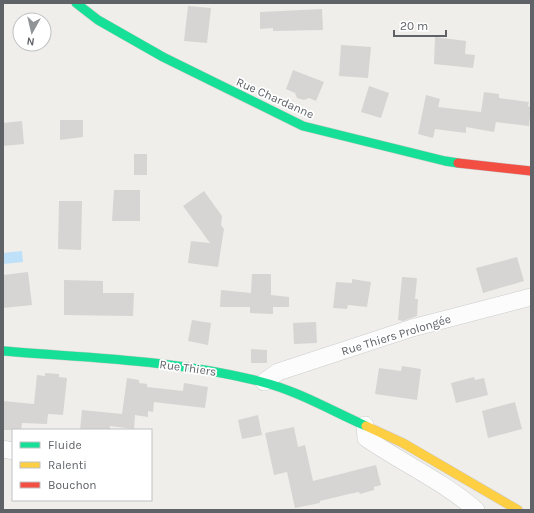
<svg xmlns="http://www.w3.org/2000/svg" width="534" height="513" font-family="Karla,sans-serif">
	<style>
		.water { fill: #bfe0f9 }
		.building { fill: #d6d5d3 }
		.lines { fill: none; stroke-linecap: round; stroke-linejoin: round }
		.street-casing { stroke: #cbcccc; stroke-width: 18 }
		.fast-casing { stroke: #cacacb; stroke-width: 10 }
		.slow-casing { stroke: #cacacb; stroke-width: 10 }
		.jam-casing { stroke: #cacacb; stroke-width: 10 }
		.street { stroke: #fdfcfc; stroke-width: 17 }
		.fast { stroke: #16e098; stroke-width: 9 }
		.slow { stroke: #ffcf43; stroke-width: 9 }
		.jam { stroke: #f24e42; stroke-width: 9 }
		.labels { text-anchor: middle; stroke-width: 3.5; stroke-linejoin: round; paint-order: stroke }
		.street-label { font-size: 12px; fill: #5f6368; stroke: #fff }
	</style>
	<rect width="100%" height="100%" fill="#efeeea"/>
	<path class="water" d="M22,251L23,262L3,264V253Z"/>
	<path class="building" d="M188,6L211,8L207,43L184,41Z
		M322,9L323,30L273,31V28L260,29V12Z
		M435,37L466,41L465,54L475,55L473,68L434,64Z
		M341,45L371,47L368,78L339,76Z
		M293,70L324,82L316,101L309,98L304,100L297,98L295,93L286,89Z
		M369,86L389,93L381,118L361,112Z
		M484,92L499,94V98L529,102L528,106L531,107L529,126L496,122L494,132L466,127V133L435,129L433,138L418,134L426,95L440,99L438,107L481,112Z
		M60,120H83V137L60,140Z
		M22,121L24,144L3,146V123Z
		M134,154H147V175H134Z
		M114,190H140V221H112Z
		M204,191L222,216L221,225L224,229L218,267L188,263L191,241L210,243L183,206Z
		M59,201H82L81,250L58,249Z
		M517,257L524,281L483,293L476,268Z
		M28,272L32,305L3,308V275Z
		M252,274H271V295L289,297V307H273V314L250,313V307H220L221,290L251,293Z
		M402,277L417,278L415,299H418L417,316L403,321L398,320Z
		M352,279L371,282L367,307L348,305L347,309L333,308L336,282L352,283Z
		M64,280L103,281V293H134L133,316L64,315Z
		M192,320L211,323L208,345L188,341Z
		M316,322L317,343L294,344L293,323Z
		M251,349L267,350V363H251Z
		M402,366L421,369L417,400L375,394L379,368L401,371Z
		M45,373L59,374V377L67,378L63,415L48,414L47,424L22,423L21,430H3V401L34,404L37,375L45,376Z
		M474,377L475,380L484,378L488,395L456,403L451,383Z
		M127,378L139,380V383L147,384V387L183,391L184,383L208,387L205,408L154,402L153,412L148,411V417L135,415L134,429L110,426V430H80L82,410L122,414Z
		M515,402L522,429L488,438L482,411Z
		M258,415L262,435L242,439L238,420Z
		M294,427L298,447L305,445L313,481L376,465L381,485L374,487V490L360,494L359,492L349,494L320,501V503L295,508L287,472L274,475L265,433Z"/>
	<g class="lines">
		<defs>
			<path id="street" d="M264,382L278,372L412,328L531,297
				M365,425L366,438C402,463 443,481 476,510
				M3,449L13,451"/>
			<path id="fast" d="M76,3L98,20L163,57L303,126L445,161L458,163
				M3,351C89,358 178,360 262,382C298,391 332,411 366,426"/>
			<path id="slow" d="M366,426L403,443L518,510"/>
			<path id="jam" d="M458,163L531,171"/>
		</defs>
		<use href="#street" class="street-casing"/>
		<use href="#fast" class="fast-casing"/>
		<use href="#slow" class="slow-casing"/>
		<use href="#jam" class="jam-casing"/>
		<use href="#street" class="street"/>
		<use href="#fast" class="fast"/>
		<use href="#slow" class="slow"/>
		<use href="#jam" class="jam"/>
	</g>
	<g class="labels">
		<g class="street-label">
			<text transform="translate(275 98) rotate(24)" y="4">Rue Chardanne</text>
			<text transform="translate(396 335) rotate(-17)" y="4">Rue Thiers Prolongée</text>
			<text transform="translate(188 368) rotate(8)" y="4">Rue Thiers</text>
		</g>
	</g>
	<rect width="534" height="513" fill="none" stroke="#5f6368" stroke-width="8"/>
	<rect x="12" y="429" width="140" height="72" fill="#ffffff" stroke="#bfc1c3"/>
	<rect x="20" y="442" width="20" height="6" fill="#16e098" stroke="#bfc1c3"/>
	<text x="48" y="449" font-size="12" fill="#5f6368">Fluide</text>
	<rect x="20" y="462" width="20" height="6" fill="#ffcf43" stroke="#bfc1c3"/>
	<text x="48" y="469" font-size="12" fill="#5f6368">Ralenti</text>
	<rect x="20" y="482" width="20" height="6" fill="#f24e42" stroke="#bfc1c3"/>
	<text x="48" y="489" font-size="12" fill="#5f6368">Bouchon</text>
	<g transform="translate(32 32) rotate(188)"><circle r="19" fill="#ffffff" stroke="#bfc1c3"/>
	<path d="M0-3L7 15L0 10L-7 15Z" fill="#919496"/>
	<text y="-6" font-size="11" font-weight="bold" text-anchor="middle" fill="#5f6368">N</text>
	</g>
	<path d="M394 30v6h52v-6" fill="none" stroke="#5f6368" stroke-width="2"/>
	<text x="400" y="30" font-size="12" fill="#5f6368" stroke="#ffffff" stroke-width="3" paint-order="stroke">20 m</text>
</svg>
